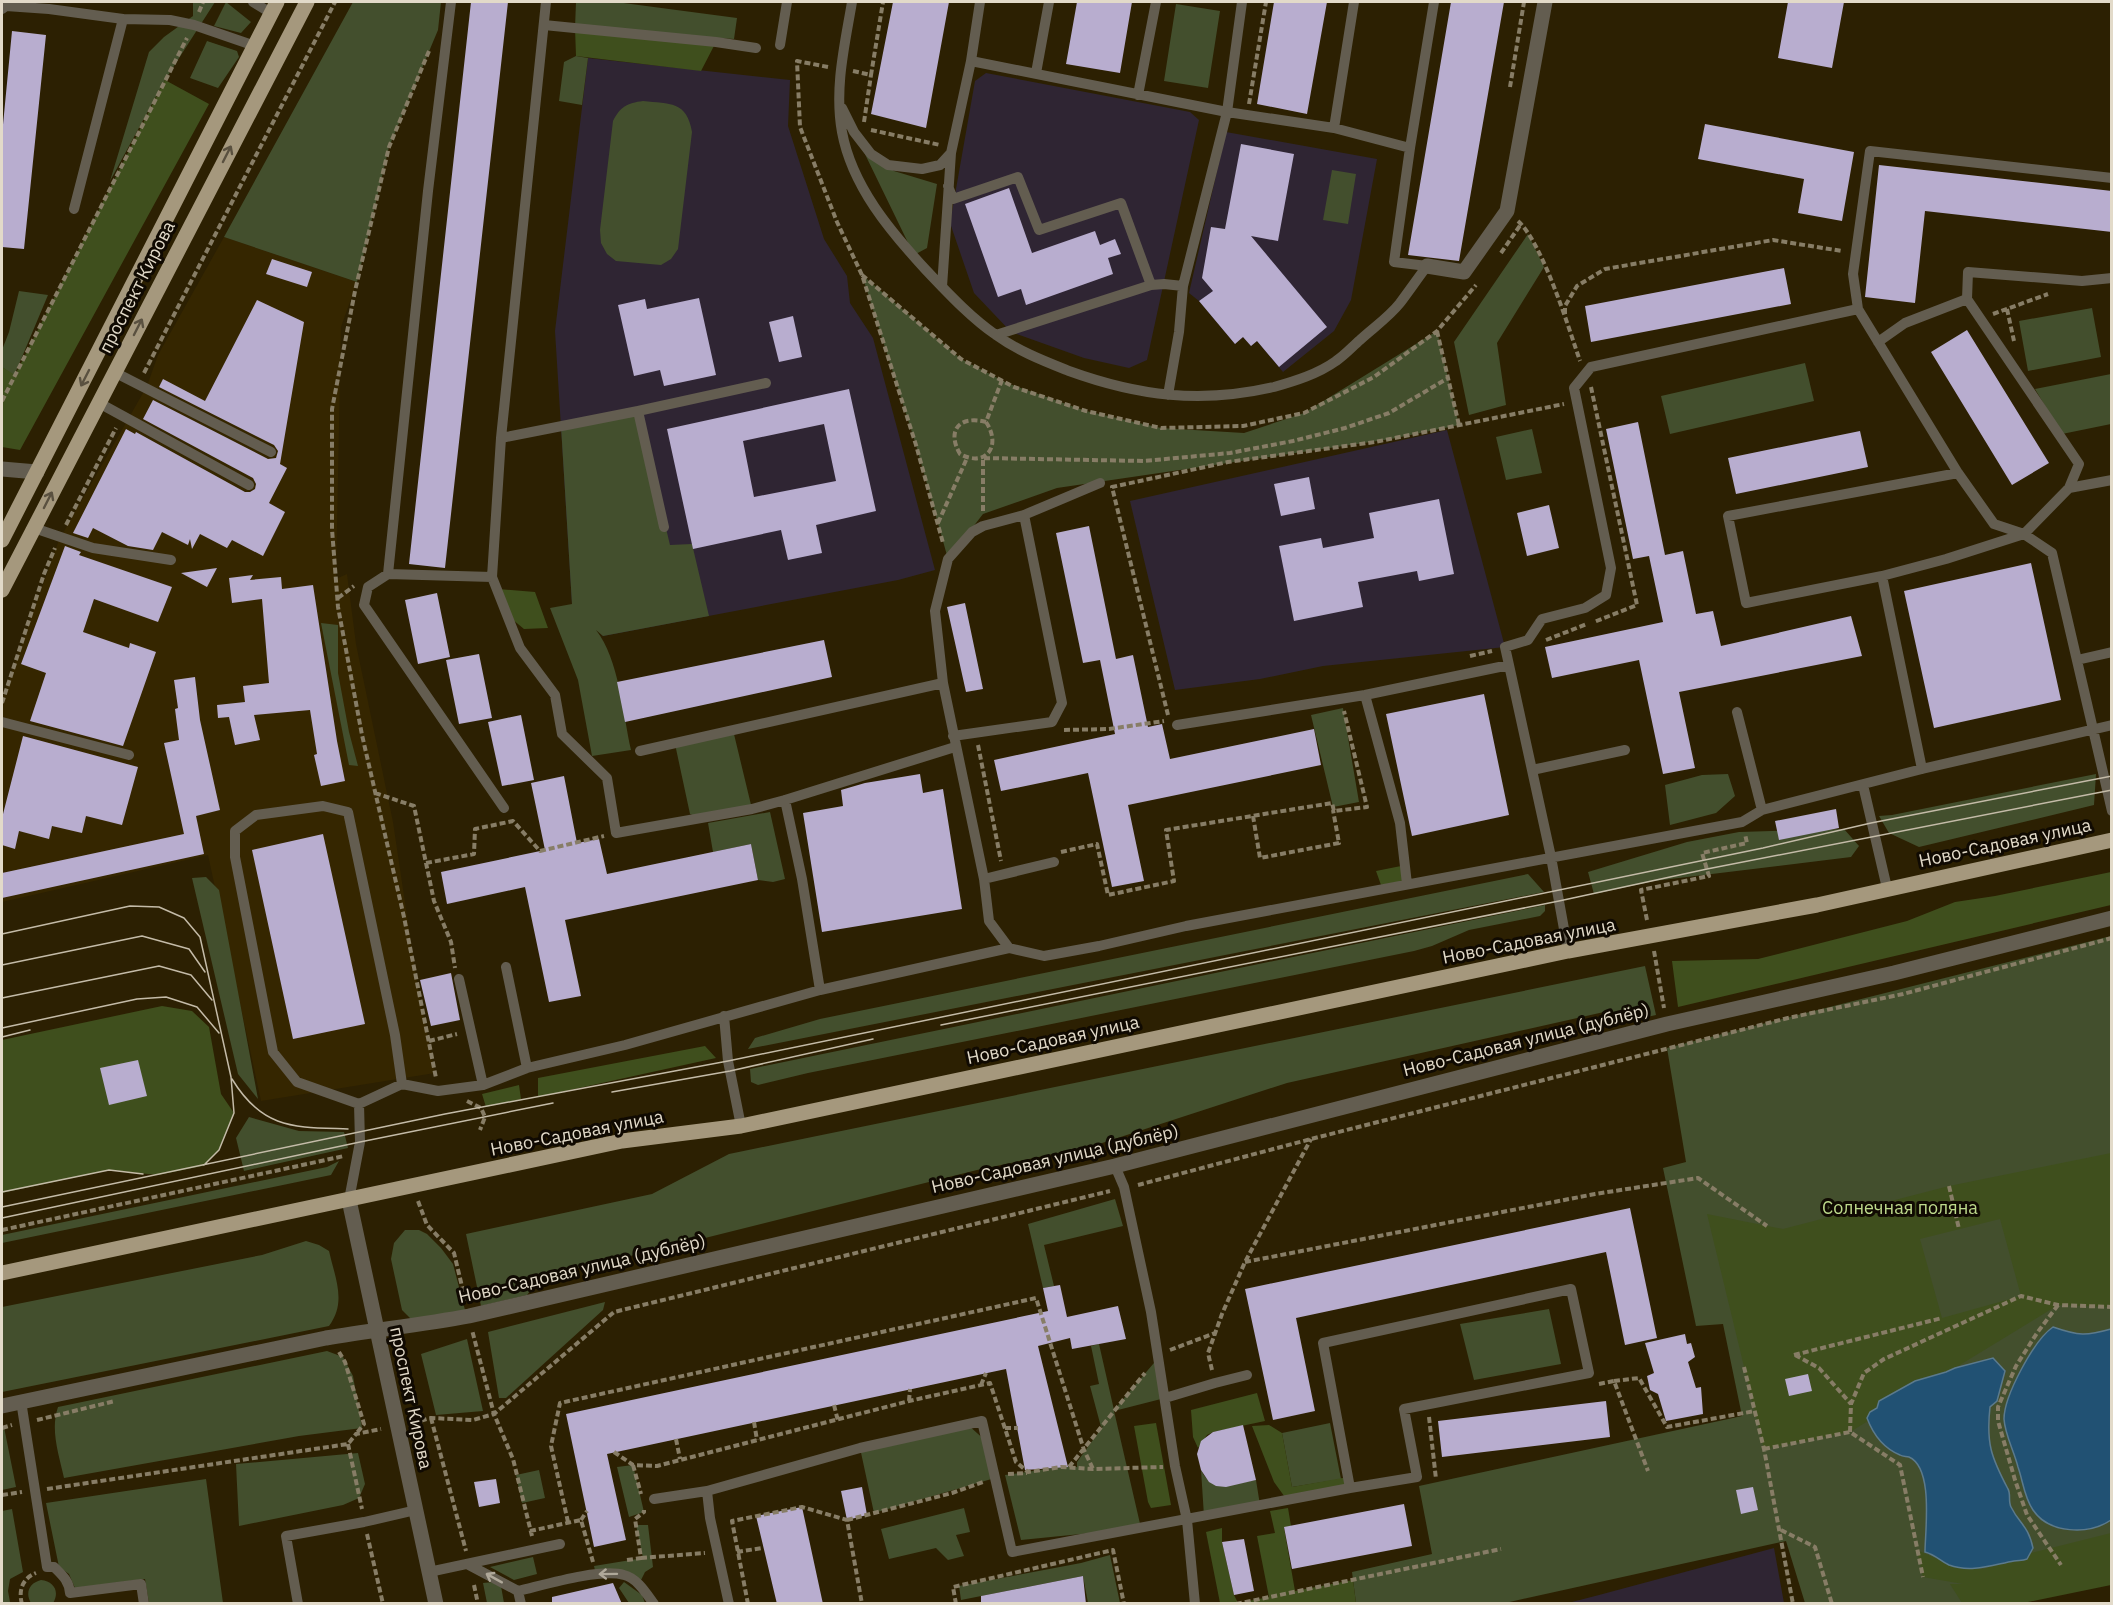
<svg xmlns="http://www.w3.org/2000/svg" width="2113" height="1605" font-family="'IBM Plex Sans',sans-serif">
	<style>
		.built { fill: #352600 }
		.education { fill: #2f2533 }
		.green { fill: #434f2d }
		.forest { fill: #3f4f1d; fill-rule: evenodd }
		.water { fill: #215173; stroke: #5b7a8d; stroke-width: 1.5 }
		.building { fill: #b8adcf; fill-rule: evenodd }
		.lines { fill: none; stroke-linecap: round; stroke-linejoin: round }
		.path { stroke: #877d66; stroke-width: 4; stroke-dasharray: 6 3; stroke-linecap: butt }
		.service { stroke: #635d50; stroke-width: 10 }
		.minor { stroke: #635d50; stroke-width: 15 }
		.tertiary { stroke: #635d50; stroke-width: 15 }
		.primary { stroke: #a5987d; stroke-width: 15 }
		.tram { stroke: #c4bba8; stroke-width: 1.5 }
		.oneway { stroke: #5a5140 }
		.oneway2 { stroke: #afa899 }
		.labels { text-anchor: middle; stroke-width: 6; stroke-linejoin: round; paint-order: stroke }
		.street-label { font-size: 18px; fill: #e2dac9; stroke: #100a02 }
		.park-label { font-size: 18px; fill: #beda8c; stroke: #100a02 }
	</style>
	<rect width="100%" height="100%" fill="#2c2002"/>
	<path class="built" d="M224,237L357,282L341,327L336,579L347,574L356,644L393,822L417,983L435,1073L261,1101L208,855L2,902V699L59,540L147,386L158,355Z"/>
	<path class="education" d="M588,58L790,80L788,126L824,239L847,276L850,303L873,338L935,570L898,580L603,636L572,604L555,331Z
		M986,73L1190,112L1199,120L1147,360L1129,368L1084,358L1011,332L974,293L950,223L975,81Z
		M1226,132L1377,159L1351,300L1334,331L1283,372L1257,341L1251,346L1243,337L1235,344L1199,301L1189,293Z
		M1447,430L1505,647L1323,666L1260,679L1175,690L1130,501Z
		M1774,1548L1784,1603H1568L1599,1595Z"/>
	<path class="green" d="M193,2H215L165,80L110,181L149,52L164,37L193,16Z
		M226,2L251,22L241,33L214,26Z
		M353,2H441L438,30L389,147L357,282L224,237Z
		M576,2H616L737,18L734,39L575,28Z
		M1176,4L1220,11L1208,88L1164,81Z
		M207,41L237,51L239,57L218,88L190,78Z
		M576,56L588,58L582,105L559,101L564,62Z
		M643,101C670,104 687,101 692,132L678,249L671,259L661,265L616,261L607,254L601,243L600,230L613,121C620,107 627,103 643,101Z
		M845,113L866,148L894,171L937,184L927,248L914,255Z
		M1332,170L1356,174L1348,224L1323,220Z
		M1528,234L1544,267L1497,343L1506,405L1469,415L1454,342Z
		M862,275L961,359L1007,383L1086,411L1161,428L1244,433L1304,413L1437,331L1459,425L1391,439L1057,488L983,514L948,559L916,445Z
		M19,291L48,295L14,376L2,367V350L9,332Z
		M2092,308L2101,357L2028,371L2019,321Z
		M1805,363L1814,401L1670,434L1661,396Z
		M2111,374V424L2062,434L2035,389Z
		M638,411L670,545L692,544L709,616L603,636L596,630C619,659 623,714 631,750L592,756L578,680L550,608L572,604L561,426Z
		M1532,429L1542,473L1506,480L1496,437Z
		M321,623L338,625V673L349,732L358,766L349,765Z
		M1343,708L1359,802L1333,807L1311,715Z
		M733,730L752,809L700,818L690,814L675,744Z
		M1728,774L1735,796L1716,813L1670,825L1665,785L1702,775Z
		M2096,774L2094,805L1919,847L1889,833L1879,816L1892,815Z
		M770,812L785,879L773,882L758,880L751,844L713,852L708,823Z
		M1844,829L1859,846L1851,857L1654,881L1594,894L1588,872L1687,842L1739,832Z
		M1528,874L1544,892L748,1049L755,1038L820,1019Z
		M206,877L219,890L258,1099L238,1074L192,878Z
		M1545,905V911L1540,916L1469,930L1432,946L1414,951L808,1073L758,1085L751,1082L750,1069Z
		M2111,936V1552L2003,1604L1805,1603L1786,1541L1505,1603H1356L1352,1572L1432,1554L1419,1486L1742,1416L1723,1324L1696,1326L1663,1168L1686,1162L1667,1048Z
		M1645,966L1656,1015L1608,1026L1604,1012L1287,1083L1096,1145L977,1170L661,1249L542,1276L527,1295L481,1306L466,1234L652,1194L729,1154Z
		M249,1117L299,1131L344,1132L348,1148L244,1171L236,1138Z
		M339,1161L331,1175L2,1243V1235L327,1167Z
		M1115,1199L1123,1226L1044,1245L1054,1286L1043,1288L1028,1224Z
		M405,1230H419L427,1234L441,1248L453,1264L465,1310L412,1320L402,1310L391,1259L394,1243Z
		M306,1241L319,1245L329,1251C335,1278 347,1302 329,1326L2,1392V1307L262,1255Z
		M605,1302L603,1310L506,1398H499L488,1332Z
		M1549,1309L1561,1364L1474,1380L1460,1324Z
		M467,1339L483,1411L436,1415L421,1354Z
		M1099,1344L1114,1410L1159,1357L1165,1398L1114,1411L1141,1528L1021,1540L1005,1475L1061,1467H1077V1462L1103,1426L1101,1427L1090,1386L1099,1384L1091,1346Z
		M327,1351L343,1357L353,1376L362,1428L299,1436L64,1478C59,1455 50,1430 58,1407Z
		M1330,1423L1341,1479L1292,1487L1282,1433Z
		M967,1424L987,1442L995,1478L874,1513L860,1448Z
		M4,1427L16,1487L2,1490V1428Z
		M358,1453L365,1484L359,1498L343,1505L239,1526L236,1464Z
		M633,1465L644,1512L629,1517L617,1467Z
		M539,1470L545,1498L522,1503L516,1475Z
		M1201,1470C1212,1494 1235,1483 1256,1480L1260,1505L1204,1516Z
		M206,1479L223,1603H149L145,1579L75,1588L69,1574L59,1567L46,1503Z
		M964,1508L970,1532L956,1535L964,1556L948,1560L936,1548L889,1559L881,1529Z
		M12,1509L23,1572L10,1579L8,1591L10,1602L2,1603V1511Z
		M636,1525H648L653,1567L645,1572L639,1584L614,1574L596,1575L594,1566L643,1558Z
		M1110,1555L1120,1603H1088L1083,1576L961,1600L959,1586L1081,1563Z
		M533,1557L537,1574L514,1580L490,1567Z
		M41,1580C54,1581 60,1592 53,1603H31C25,1593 29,1583 41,1580Z
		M493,1582L501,1586L504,1603H487L483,1583Z
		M624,1582L642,1595L645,1603H629L619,1588Z"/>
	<path class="forest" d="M575,28L716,42L701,71L576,56Z
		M165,80L209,104L20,450L2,447V367L15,375Z
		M498,589L535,592L548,628L524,629L501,610Z
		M1401,866L1404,881L1381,885L1376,871Z
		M2111,872V905L1678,1007L1672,961L1758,959L1907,921L1955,902L1995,896Z
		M162,1006L192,1011L209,1027L221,1094L234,1113L219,1150L203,1166L158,1175L109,1170L2,1193V1040Z
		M705,1046L716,1058L538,1097V1078Z
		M519,1085L521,1099L486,1107L482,1094Z
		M2111,1153V1307L2058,1305L1850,1432L1764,1449L1707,1214L1783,1229L1949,1186ZM2000,1219L2021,1296L1942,1318L1920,1239Z
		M1257,1393L1265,1421L1213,1432L1207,1435L1198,1448L1193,1437L1191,1410Z
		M1156,1423L1171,1505L1151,1508L1148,1502L1134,1426Z
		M1269,1425L1282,1433L1292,1487L1348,1477L1350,1488L1287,1500L1274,1482L1252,1426Z
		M1288,1508L1291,1526L1284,1528L1295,1591L1353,1580L1356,1603H1220L1206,1532L1222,1528V1542L1234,1595L1238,1603L1269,1597L1257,1536L1275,1533L1270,1511Z
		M2111,1533V1585L2023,1603H1962L1950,1584H1963L1923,1577L1917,1550L1953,1566L1984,1569L2031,1553Z"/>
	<path class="water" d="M2053,1327C2079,1336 2086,1336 2111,1329V1520C2089,1535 2049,1534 2033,1510C2024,1497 2023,1481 2018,1467C2014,1451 2005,1435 2004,1419C2004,1396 2034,1340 2053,1327Z
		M1993,1358L2005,1371L1997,1401L1990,1407C1986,1443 1991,1457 2008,1489C2011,1494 2008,1501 2011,1507C2020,1525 2028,1525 2033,1548L2027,1559C2022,1561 2019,1560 2014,1561C1992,1565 1971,1573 1949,1565C1940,1561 1936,1555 1925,1552C1925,1531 1934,1468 1909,1457C1906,1456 1903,1457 1900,1455C1883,1448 1873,1434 1867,1418L1870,1412L1877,1408L1879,1401L1915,1381L1946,1372L1955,1368Z"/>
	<path class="building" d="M471,2H508L445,568L409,564Z
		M893,2H949L926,128L871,114Z
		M1077,2H1132L1120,73L1066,64Z
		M1274,2H1327L1307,114L1257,104Z
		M1451,2H1504L1459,261L1408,255Z
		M1788,2H1844L1832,68L1778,58Z
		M12,31L46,35L24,249L2,247V135Z
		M1705,124L1854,152L1842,221L1798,213L1804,179L1698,159Z
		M1241,144L1294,154L1278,241L1251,236L1327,327L1279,367L1257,341L1251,346L1243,337L1235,344L1199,301L1213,291L1202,278L1211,227L1225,229Z
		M1879,165L2112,191V232L1925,211L1915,303L1865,297Z
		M1009,188L1032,253L1095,231L1100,245L1115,239L1121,254L1108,258L1113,274L1026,305L1021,289L998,297L965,204Z
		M272,259L312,272L307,287L266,274Z
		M1784,268L1791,304L1591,342L1585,306Z
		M699,298L716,375L664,386L660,370L634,376L618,305L645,299L647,309Z
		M257,300L304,322L280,464L287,468L269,503L285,512L263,556L232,540L227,548L200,534L192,549L190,539L188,545L162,532L153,550L128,546L93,528L88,538L73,533L126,429L135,434L136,432L245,492H250L255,489L256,484L253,478L143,419L153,400L268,459L276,458L278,451L274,445L159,387L163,379L205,401Z
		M793,316L802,357L779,362L769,322Z
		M1967,330L2049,463L2012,485L1931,352Z
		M849,389L876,511L816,525L822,553L788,560L781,530L693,549L667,429ZM824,424L836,481L754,497L743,441Z
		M1638,422L1665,555L1683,551L1696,614L1713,611L1721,646L1851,616L1862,656L1679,692L1695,768L1663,774L1639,660L1552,678L1545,647L1663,622L1649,556L1633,559L1606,429Z
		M1860,431L1868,467L1736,494L1728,458Z
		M1309,477L1315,509L1281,516L1274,484Z
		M1439,499L1454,574L1419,581L1417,571L1358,582L1363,607L1294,621L1279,546L1321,538L1323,548L1374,538L1369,513Z
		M1549,505L1559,548L1527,556L1517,513Z
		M1089,526L1116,659L1133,655L1148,727L1162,724L1170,759L1314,729L1321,765L1128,805L1144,881L1112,887L1088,773L1001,791L994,760L1115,734L1100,660L1083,663L1056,533Z
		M65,546L81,552L79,555L172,587L158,622L94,599L83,632L129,648L130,643L156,652L123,746L30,721L46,673L21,664Z
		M2031,563L2061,700L1934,728L1904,591Z
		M217,568L207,587L181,573Z
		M253,575L250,580L281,577L282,589L313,585L337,741L345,781L321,786L314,755L317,754L310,710L254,715L260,740L235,745L229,717L218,718L217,705L245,702L243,686L269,683L262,599L232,603L229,578Z
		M437,593L450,657L418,664L405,600Z
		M965,603L983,689L966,692L947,607Z
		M824,640L832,677L625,722L617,682Z
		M479,654L492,718L459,724L446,660Z
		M195,677L200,720L220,810L196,816L204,854L2,898V873L184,834L164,743L179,740L175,709L178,708L174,680Z
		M1484,694L1509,815L1412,836L1386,714Z
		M521,715L534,780L502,786L488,722Z
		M23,736L138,767L122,825L86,816L82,833L52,826L49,839L19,831L15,849L2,845V818Z
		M920,774L923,793L943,789L962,909L822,932L803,813L843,806L841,790L865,783Z
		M564,776L577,843L599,839L607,874L751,844L758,880L565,920L581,996L549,1002L525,887L447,904L441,872L545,850L531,783Z
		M1836,809L1839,828L1779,840L1775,821Z
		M323,834L365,1024L293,1039L252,850Z
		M451,973L460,1020L431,1026L420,980Z
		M138,1060L147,1096L109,1105L100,1068Z
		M1630,1208L1657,1338L1625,1345L1606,1252L1296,1318L1315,1411L1273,1420L1245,1289Z
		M1060,1285L1067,1317L1118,1306L1126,1339L1072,1349L1070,1338L1038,1346L1068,1467L1025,1470L1006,1369L607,1454L626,1540L594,1547L566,1414L1048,1311L1043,1288Z
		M1685,1334L1687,1344L1691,1343L1695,1357L1688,1362L1696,1388L1701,1387L1703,1414L1666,1421L1658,1394L1650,1390L1647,1376L1654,1373L1645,1343Z
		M1808,1374L1812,1391L1789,1396L1785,1379Z
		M1606,1401L1610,1437L1442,1457L1438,1421Z
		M1243,1425L1256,1480L1226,1487L1216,1486L1209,1482L1201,1470L1197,1454L1201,1441L1213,1432Z
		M496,1479L500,1503L479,1507L474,1482Z
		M862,1487L867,1515L847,1520L841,1491Z
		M1753,1487L1758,1510L1741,1514L1736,1490Z
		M1404,1504L1412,1546L1292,1569L1284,1527Z
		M802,1507L823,1604H777L756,1516Z
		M1244,1539L1254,1591L1234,1595L1222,1542Z
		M1083,1576L1086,1604H981V1596Z
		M613,1583L622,1604H552V1597Z"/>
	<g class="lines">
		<path class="path" d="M199,12L203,2
			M429,51L389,147L355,291L332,409V529L338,607L362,735L404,917L436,1078
			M828,67L797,61L800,127L837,222L862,275L916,445L943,543
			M853,71L871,75L883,2
			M1510,87L1524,2
			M1249,104L1266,2
			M864,122L871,75
			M871,130L940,145
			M1518,221C1543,244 1568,326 1580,361
			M1501,253L1521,224
			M862,275L961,359L1014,387L1086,411L1161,428L1243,426L1304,413L1374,377L1437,331L1476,285
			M2007,309L2014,341
			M1565,314V306L1577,286L1605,269L1773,240L1842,251
			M1993,314L2048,294
			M1437,331L1459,425
			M144,373L335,2
			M1591,387L1637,605L1594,622
			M2,401L187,38
			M986,422C1002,446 986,468 960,454C946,430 960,415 986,422L1002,380
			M983,511V458L1144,461L1230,453L1293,441L1345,428L1389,413L1448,378
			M938,523L967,458
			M66,525L116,428
			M338,598L354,586
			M1546,640L1587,624
			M1470,656L1492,651
			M2,703L44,574L55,548
			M1168,715L1112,487L1228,462L1375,442L1564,404
			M1064,730L1109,729L1164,721
			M978,745L1001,861
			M375,793L414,806L434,901L451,942L455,968
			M1253,816L1260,858L1339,843L1333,810
			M1061,852L1097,844L1108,895L1174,881L1166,830L1332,803L1334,811L1367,807L1344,711
			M426,863L474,854L475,829L513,821L540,851L604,836
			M1647,920L1641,890L1709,876L1702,853L1747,843L1745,834
			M1654,951L1664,1008
			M429,1041L457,1034
			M467,1101L481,1108L485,1117L480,1130
			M1138,1185L1311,1139L1788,1018L1903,994L2112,938
			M1949,1186L1959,1229
			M418,1201L427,1225L454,1253L466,1303
			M2,1230L344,1156
			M1245,1262L1595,1194L1698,1178L1767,1226
			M2058,1305L2037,1333L2016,1366L1998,1407V1421L2015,1480L2027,1515L2061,1565
			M1170,1350L1215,1333
			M339,1352L345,1362L364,1424L356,1434
			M1794,1355L1942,1318
			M1795,1355L1819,1368L1851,1404
			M1744,1367L1764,1449L1793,1604
			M1212,1370L1208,1353L1222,1314L1245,1262L1311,1139
			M1614,1381L1639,1378L1667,1427L1755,1411
			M1599,1384L1614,1381L1648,1471
			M981,1385L986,1373
			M909,1401L910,1389
			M834,1405L838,1421
			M1429,1417L1436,1479
			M431,1418L466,1551
			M37,1420L115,1401
			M754,1422L757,1440
			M412,1423L431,1418L473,1420L494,1414L472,1330
			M2,1428L12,1425
			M1005,1428H1018
			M1850,1432L1851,1404L1864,1373L1884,1359L2021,1296L2058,1305L2112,1307
			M676,1439L680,1459
			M348,1444L362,1509
			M1764,1449L1850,1432L1900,1465L1923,1577
			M614,1452L633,1465L657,1466L909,1401L990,1383L1016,1462L1028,1472L1061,1467L1093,1469L1163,1467
			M633,1465L641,1494
			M1069,1467L1145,1373
			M1008,1474L1027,1473
			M47,1489L348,1444L356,1434L381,1429
			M2,1495L22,1492
			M581,1520L587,1511
			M847,1520L952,1493L983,1482
			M568,1522L551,1446L560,1403L1036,1298L1084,1450L1093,1469
			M1781,1530L1815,1547L1832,1604
			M530,1531L581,1520L593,1562
			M367,1534L383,1604
			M532,1536L513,1459L494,1414L614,1312L1110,1191
			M737,1552L762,1548
			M641,1558L705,1553
			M627,1560L641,1558L635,1519L644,1512V1510
			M474,1585L478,1604
			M22,1604C18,1590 23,1578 36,1573
			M748,1604L732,1521L802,1507L847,1520L862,1604
			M956,1604L953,1587L1113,1550L1124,1604
			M1236,1604L1501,1549"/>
		<path class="service" d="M253,2L271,13
			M546,2L501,438L492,577L520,648L555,695L562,734L607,778L616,833L752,809L785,800L955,747
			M852,2C845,44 834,88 842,132C852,186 890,231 926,270C948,293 970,317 996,335C1018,351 1044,361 1069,371C1138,396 1201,404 1274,387C1295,381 1318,374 1336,361C1345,355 1352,347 1360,340C1373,328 1389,317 1400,303C1409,291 1418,278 1427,266L1394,262L1410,148L1334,128L1227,112L1242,2
			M2,9L6,6L49,9L123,19
			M544,25L716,42L756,48
			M780,45L787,2
			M971,61L980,2
			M1036,73L1049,2
			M1138,95L1156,2
			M842,108L854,132L871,154L888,165L922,169L940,165L951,153L971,61L1227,112L1183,286L1179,332L1168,395
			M1334,128L1354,2
			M1410,148L1434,2
			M2112,178L1870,151L1853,274L1858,309L1958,473L1994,524L2024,534L2052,553L2112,811
			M948,186L953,199L1018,177L1039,230L1121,203L1151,285
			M74,209L123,19L170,20L194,25L255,46
			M942,287L951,153
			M996,335L1151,285L1164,284L1183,286
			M1878,342L1905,323L1967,299
			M114,372L271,452
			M99,403L249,485
			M638,411L664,527
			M501,438L638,411L766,383
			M1958,473L1728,516L1746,603L1882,576L1946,559L2024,534L2069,488L2112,480
			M2069,488L2079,464L1967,299L1968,272L2082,281L2112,278
			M34,528L93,548L171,560
			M388,574L428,191L451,2
			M1882,576L1922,769
			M492,577L388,574L368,587L364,605L504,808
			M2077,660L2112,652
			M1509,665L1551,857L1568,951
			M1365,695L1400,823L1407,884
			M1737,712L1762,810
			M2,722L129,755
			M1177,725L1365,695L1509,665L1505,647L1528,640L1542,619L1585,608L1606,595L1611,568L1574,388L1591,367L1858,309
			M953,736L1052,722L1062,703L1024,515
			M640,751L943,683
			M1532,770L1625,750
			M1863,785L1887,888
			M785,800L802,879L820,990
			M984,879L1054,862
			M1009,948L989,921L984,879L943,683L935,611L948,559L972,532L983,526L1024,515L1100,483
			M506,967L527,1068
			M459,979L483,1085
			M724,1016L728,1061L741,1126
			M402,1084L395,1035L348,812L323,806L256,815L235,831V857L273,1052L297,1082L359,1104L402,1084L438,1091L483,1085L527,1068L625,1045L820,990L1009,948L1044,956L1099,946L1186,926L1742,822L1762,810L1922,769L2112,725
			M1115,1166L1124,1187L1151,1312L1175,1466L1187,1520L1195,1604
			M349,1200L360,1142L359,1104
			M1165,1398L1215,1383L1247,1375
			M21,1401L47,1567H54C63,1576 69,1581 70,1593L141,1584L144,1604
			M654,1499L707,1491
			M469,1565L518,1591C544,1585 599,1568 624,1575C637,1578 646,1593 654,1604
			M429,1572L560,1544
			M518,1591L521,1604
			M298,1604L286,1536L364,1522L416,1510
			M729,1604L710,1518L707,1491L860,1448L982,1421L1012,1552L1350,1488L1323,1343L1571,1289L1589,1373L1404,1409L1417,1477L1350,1488"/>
		<path class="minor" d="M1427,266L1464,272L1507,211L1545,2
			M2,469L37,472
			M2,1406L326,1338C373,1330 421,1325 469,1316L1115,1166L1667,1024L1894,973L2112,918"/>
		<path class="tertiary" d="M349,1200L436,1604"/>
		<path class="primary" d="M2,540L277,2
			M2,590L307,2
			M2,1273L622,1141L741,1126L1568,951L1817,905L2112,840"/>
		<path class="tram" d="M2,934L130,906L159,907L184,918L200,937L231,1077L234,1113L219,1150L204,1165
			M2,965L142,936L189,949L205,972
			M2,998L159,966L191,975L212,1000
			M941,1025L1559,901L1707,869L2112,790
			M2,1028L137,999L166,997L197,1007L219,1033
			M2,1037L30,1030
			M232,1079C263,1130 295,1127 348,1129
			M612,1092L730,1071L873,1039
			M2,1192L109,1170L143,1174
			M2,1207L445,1114L728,1061L1763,848L1871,823L2112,776
			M2,1218L360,1142L553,1103"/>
	</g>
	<defs><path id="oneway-shaft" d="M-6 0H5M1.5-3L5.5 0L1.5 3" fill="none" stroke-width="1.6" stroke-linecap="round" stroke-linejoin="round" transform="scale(1.5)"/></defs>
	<g class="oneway">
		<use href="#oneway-shaft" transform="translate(227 154) rotate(-63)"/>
		<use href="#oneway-shaft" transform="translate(138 327) rotate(-63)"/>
		<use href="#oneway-shaft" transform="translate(85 378) rotate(117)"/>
		<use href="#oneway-shaft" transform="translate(48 500) rotate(-63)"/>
	</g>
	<g class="oneway2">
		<use href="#oneway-shaft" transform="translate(608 1574) rotate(179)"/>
		<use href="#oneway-shaft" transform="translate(494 1578) rotate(-151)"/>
	</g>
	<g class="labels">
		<g class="street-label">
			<text transform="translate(137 287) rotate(-63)" y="6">проспект Кирова</text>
			<text transform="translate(2005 843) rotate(-12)" y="6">Ново-Садовая улица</text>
			<text transform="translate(1529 941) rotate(-11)" y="6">Ново-Садовая улица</text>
			<text transform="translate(1053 1040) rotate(-12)" y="6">Ново-Садовая улица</text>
			<text transform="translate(1526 1040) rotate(-14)" y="6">Ново-Садовая улица (дублёр)</text>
			<text transform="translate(577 1133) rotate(-11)" y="6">Ново-Садовая улица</text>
			<text transform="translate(1055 1159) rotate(-13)" y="6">Ново-Садовая улица (дублёр)</text>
			<text transform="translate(582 1269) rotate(-13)" y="6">Ново-Садовая улица (дублёр)</text>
			<text transform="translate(411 1398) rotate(78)" y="6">проспект Кирова</text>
		</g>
		<g class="park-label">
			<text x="1900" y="1214">Солнечная поляна</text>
		</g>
	</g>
	<rect width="2113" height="1605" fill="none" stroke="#e2dac9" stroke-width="6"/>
</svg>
